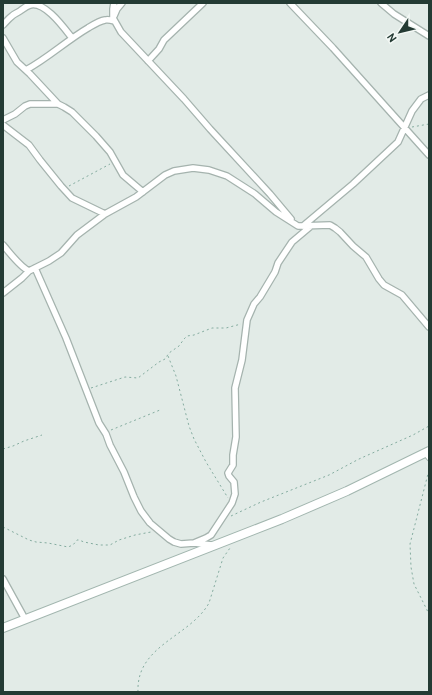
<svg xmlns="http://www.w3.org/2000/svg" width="432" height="695" font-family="Overpass,sans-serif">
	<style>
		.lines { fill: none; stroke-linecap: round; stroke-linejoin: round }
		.lane-casing { stroke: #a5b3ae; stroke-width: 5 }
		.street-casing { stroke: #a5b3ae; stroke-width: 8 }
		.secondary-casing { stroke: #a2b6af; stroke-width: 10 }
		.path { stroke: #85aca0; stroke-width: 1; stroke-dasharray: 2 3; stroke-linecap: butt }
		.lane { stroke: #fff; stroke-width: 3 }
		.street { stroke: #fff; stroke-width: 5.5 }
		.secondary { stroke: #fff; stroke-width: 8 }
	</style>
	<rect width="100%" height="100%" fill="#e2ebe7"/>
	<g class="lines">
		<defs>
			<path id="lane" d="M425,454L429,459"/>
			<path id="street" d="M114,3L113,9V18L121,32L184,99L210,129L270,194L291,219
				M290,3L333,48L429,155
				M381,3L394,14L429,36
				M114,16L117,9L122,3
				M3,25C6,22 8,19 12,16C14,14 17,13 20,11C23,9 26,6 30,5C45,1 64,28 72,38
				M3,38L17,62L30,74L58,104
				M148,61L159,49L164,40L203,3
				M26,70C48,58 66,41 88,28C93,25 99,21 105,20C108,19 111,20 114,21
				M3,120L15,114L25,106L30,104H58L64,107L72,112L96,136L110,152L123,175L143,192
				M3,125L29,145L40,160L61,186L72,198L105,214
				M303,226L353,184L398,142L412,111L421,99L429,95
				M3,245C10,253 20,267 29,271
				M35,268L66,338L99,423L106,434L110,445L124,472L134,497L141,511L150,523L169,539L174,542L181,544L194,543L212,545
				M3,293L22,278L29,271L49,261L61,253L77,235L105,214L136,197L165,175L174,171L193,168L209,170L227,176L255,194L276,212L298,226H300L330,225L335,228L340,232L353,246L366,257L379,279L384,285L402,295L429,327
				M194,543L206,538L211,535L232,503L235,494L234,482L229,476L228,473L233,465V455L236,437L235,388L242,360L247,320L254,304L260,297L275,272L278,263L292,242L311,226
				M3,579L25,619"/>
			<path id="secondary" d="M3,628L282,519L347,491L429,451"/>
		</defs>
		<use href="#lane" class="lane-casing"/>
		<use href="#street" class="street-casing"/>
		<use href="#secondary" class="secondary-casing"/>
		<path class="path" d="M412,127L429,124
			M69,186L110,164
			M168,356L176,376L189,426L194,439L206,462L228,498
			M91,388L125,377L138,378L159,362L165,359L169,353L179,346L184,339L187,336L194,335L212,328H226L241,324
			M111,430L160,410
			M3,449L13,446L24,441L42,435
			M429,470L410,544L411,567L414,584L429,614
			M231,516L261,502L329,475L359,459L413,435L429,426
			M3,527L29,540L36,542L48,543L68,547L73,545L77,540H79L84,542L99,545H110L119,540L135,535L151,532
			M138,692C136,645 190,637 209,603L223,558L230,548"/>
		<use href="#lane" class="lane"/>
		<use href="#street" class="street"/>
		<use href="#secondary" class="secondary"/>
	</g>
	<rect width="432" height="695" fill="none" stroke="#243b34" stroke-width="8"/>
	<g transform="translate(400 32) rotate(235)" stroke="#f3f8f5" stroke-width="3" paint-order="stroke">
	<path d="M0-3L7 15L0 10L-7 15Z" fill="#243b34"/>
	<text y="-6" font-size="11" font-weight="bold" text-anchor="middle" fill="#243b34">N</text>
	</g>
</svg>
